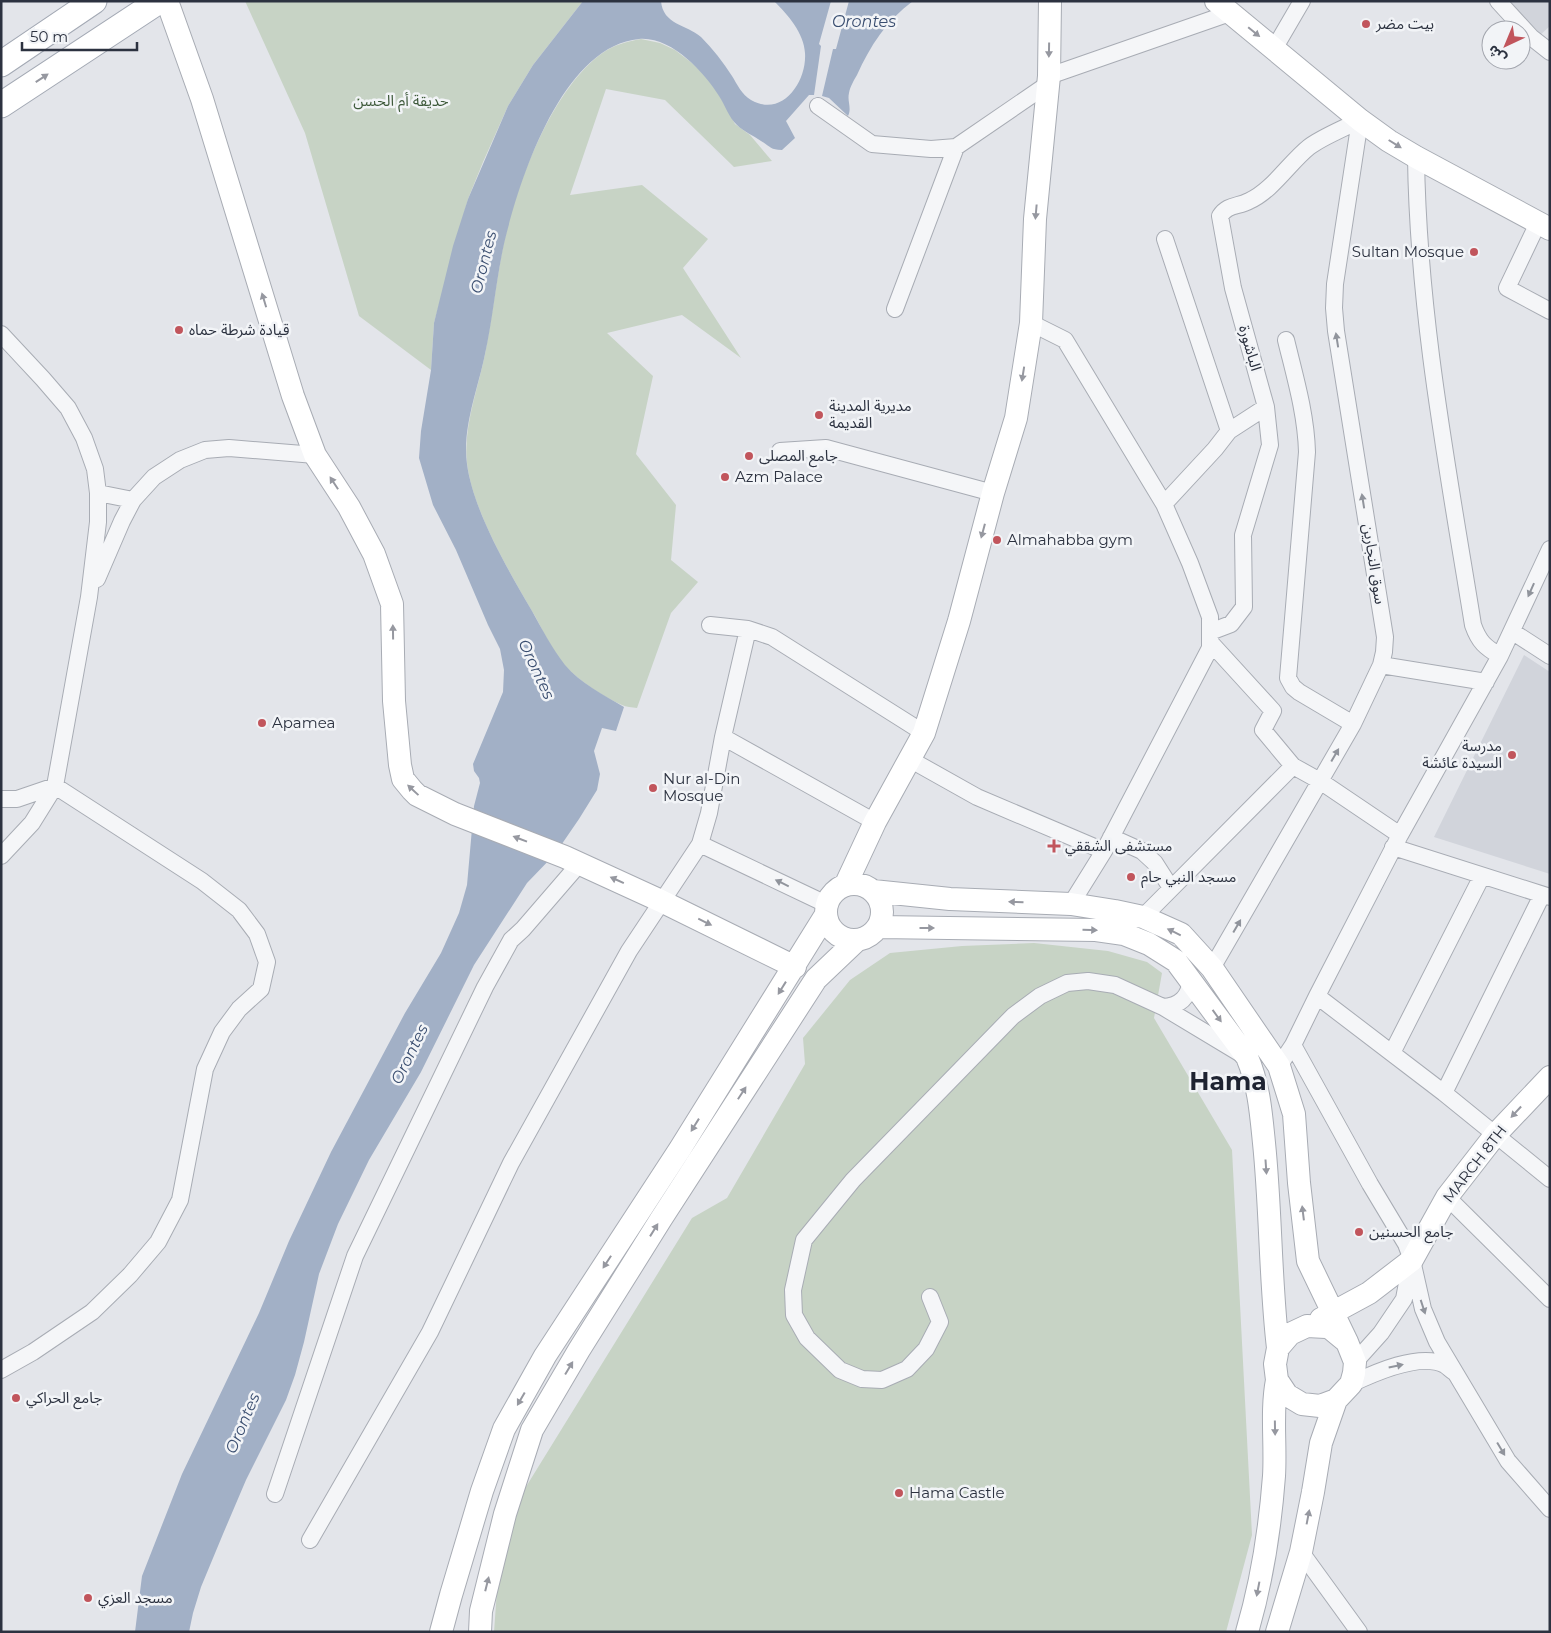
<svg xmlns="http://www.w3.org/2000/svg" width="1551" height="1633" font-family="Montserrat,'Noto Sans Arabic',sans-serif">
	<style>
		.built { fill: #d1d4db }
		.green { fill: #c7d3c5 }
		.water { fill: #a2b0c6 }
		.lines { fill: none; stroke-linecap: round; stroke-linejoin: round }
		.street-casing { stroke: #a8acb4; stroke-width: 18 }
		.secondary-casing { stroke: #a8acb4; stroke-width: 24 }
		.primary-casing { stroke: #a3a9b4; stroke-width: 27 }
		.street { stroke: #f5f6f8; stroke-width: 16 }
		.secondary { stroke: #fff; stroke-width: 22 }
		.primary { stroke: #fff; stroke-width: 25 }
		.oneway { fill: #9698a0 }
		.oneway2 { fill: #90949c }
		.poi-dot { fill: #c1555c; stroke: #f2f4f7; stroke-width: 2 }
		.labels { text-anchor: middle; stroke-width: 5; stroke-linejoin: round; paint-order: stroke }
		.poi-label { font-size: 15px; fill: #2c3240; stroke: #f2f4f7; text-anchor: start }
		.park-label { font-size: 15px; fill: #3e5a3b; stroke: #f2f4f7 }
		.street-label { font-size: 15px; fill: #2c3240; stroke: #f2f4f7 }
		.water-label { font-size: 16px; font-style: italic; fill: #3a4e70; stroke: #f2f4f7 }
		.town-label { font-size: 25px; font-weight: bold; fill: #1e2331; stroke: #f2f4f7 }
	</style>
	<rect width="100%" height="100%" fill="#e3e5ea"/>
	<path class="built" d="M1504,1H1550V26L1538,37Z
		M1524,655L1550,672V874L1434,837Z"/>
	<path class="green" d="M245,1H583L533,65L508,106L483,162L468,199L434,323L431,370L359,316L305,133Z
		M641,39L660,43L675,50L692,63L708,78L721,98L735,124L750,135L772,161L734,167L665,100L606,89L570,195L642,185L708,239L683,268L741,358L682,315L607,333L653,376L636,454L676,505L671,560L698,582L671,613L637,708C632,707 626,707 622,705C602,696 581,682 566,667C553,652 544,633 535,616C511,575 472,510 467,463C463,427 478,389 485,354C492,318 496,282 503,247C515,187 553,84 607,50C617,44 630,41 641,39Z
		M1034,943L1108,951L1147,962L1162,973L1154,1018L1232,1150L1252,1535L1226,1632H494L498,1576L524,1490L692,1218L727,1198L805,1064L803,1038L850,980L890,953L962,946Z"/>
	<path class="water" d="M583,1H661C663,25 686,24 701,37C713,49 723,62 732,76C737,84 742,95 751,100C782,118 807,82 805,53C804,33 788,15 774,1H831L819,44L821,46L814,95H809L786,121L795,138L782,150C770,150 771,147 761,141C753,135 744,132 737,125C729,118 725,105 719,96C704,72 671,36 639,39C562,46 519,180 504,244C496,280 493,318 485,354C478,389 462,428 467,464C473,510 508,570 532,611C542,629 552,648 565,665C580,683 604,695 624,707L616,731L602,728L594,751L600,774L597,790L579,819L555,854L527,883L474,965L421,1072L369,1160L338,1224L319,1274L304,1342L295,1375L286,1400L246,1480L223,1534L201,1587L193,1613L189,1632H135L142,1576L182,1474L259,1313L289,1241L331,1152L405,1013L441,953L459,913L467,885L474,806L480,783L479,778L474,771L473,764L503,692L504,670L500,649L488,625L456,550L433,505L419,458L421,431L431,370L434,323L453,246L468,199L508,106L533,65Z
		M849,1H913C887,20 870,46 857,75C854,80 850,87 849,93C847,101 852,108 848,116L829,98L822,96L833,49H836Z"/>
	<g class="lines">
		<defs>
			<path id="street" d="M1498,1L1531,37L1550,52
				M1274,49L1302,1
				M1049,76L1230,13
				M818,106L872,144L931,149L956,147L1048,84
				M1416,157C1418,315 1448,470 1473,625C1479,642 1485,647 1500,656
				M1538,223L1507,288L1550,311
				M1165,239L1229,431
				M895,309L956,147
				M1031,323L1065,340L1164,504L1190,563L1210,617V648L1104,851L1071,904
				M1,334L43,379L68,408L84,438L95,469L98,493V522L89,597L55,786L32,823L1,856
				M1286,340C1295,377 1306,414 1307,452L1288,678L1293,687L1299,692L1353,724
				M780,451L826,448L993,493
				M98,493L133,500
				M1164,504L1215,449L1229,431L1266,407
				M97,579L122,521L133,500L154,477L180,460L205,450L229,448L315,455
				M710,625L748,629L772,637L924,733
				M1210,632L1231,624L1244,607L1243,535L1270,445L1266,407L1233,288L1220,216C1228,204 1238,207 1249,201C1272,191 1290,162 1309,147C1322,137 1345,128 1360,120
				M1513,632L1550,656
				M1210,642L1273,711L1263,730L1293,766L1320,781L1400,835
				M1381,665L1486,682
				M723,737L875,822
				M911,760L977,797L1104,851
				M1,799H17L55,786L202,881L239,910L257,934L267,962L261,989L239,1009L222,1032L205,1069L180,1200L158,1242L130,1275L92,1312L33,1352L1,1370
				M1111,837L1142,851L1155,863L1171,888
				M700,844L826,904
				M1393,847L1550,897
				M1143,917L1293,766
				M1212,968L1353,724L1381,665L1384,652L1385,637L1336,331L1334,308L1335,284L1360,120
				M1317,996L1444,1093L1550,1179
				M1163,1007C1180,1006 1189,997 1191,980
				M1293,1045L1370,1184L1406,1244L1412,1260L1423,1309L1437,1342L1508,1461L1550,1509
				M1392,1053L1482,876
				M1279,1066L1293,1045L1317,996L1400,835L1500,656L1550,549
				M1444,1093L1542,895
				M1447,1197L1550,1299
				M930,1297L940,1322L926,1349L907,1369L882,1380L862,1379L840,1370L807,1338L794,1315L793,1290L804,1240L853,1180L1013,1016L1040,996L1067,983L1088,981L1115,985L1163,1007L1241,1054
				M1355,1362L1381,1333L1404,1299L1410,1267
				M1351,1384C1374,1373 1420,1352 1445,1365C1448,1367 1451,1370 1454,1372
				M275,1494L355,1256L485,987L511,940L523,929L580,863
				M310,1540L430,1332L511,1163L629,951L700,844L709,813L723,737L748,629
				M1301,1552L1359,1632"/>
			<path id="secondary" d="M167,1L202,99L293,396L315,455L349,507L374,554L392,604L394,701L400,765L403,779L412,790L417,795L455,814L565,857L661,901L795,967
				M1216,1L1360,120L1389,141L1416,157L1550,229
				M826 912a28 28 0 1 1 56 0a28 28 0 1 1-56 0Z
				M846,884L875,822L924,733L959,621L993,493L1016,418L1031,323L1035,219L1049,76L1050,1
				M873,891L950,899L1071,904L1115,911L1143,917L1181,934L1212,968L1279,1066L1294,1114L1299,1183L1308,1261L1347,1342L1355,1362L1354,1373L1351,1384L1336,1400L1320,1406L1302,1404L1287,1395L1277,1380L1275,1364L1278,1348L1290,1334L1307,1326L1326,1327L1330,1328L1347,1342
				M879,927L1096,930L1124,934L1149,944L1176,961L1247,1057C1259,1085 1261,1113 1264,1143C1271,1211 1270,1280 1278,1348
				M1321,1319L1369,1293L1412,1260L1447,1197L1496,1134L1550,1077
				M441,1632L451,1595L482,1491L504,1429L545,1356L680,1149L825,916
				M480,1632L481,1611L505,1514L532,1430L579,1350L661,1219L816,979L856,941
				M1247,1632C1262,1581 1270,1529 1274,1476C1276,1444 1271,1411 1277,1380
				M1277,1632L1301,1552L1313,1492L1321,1443L1336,1400"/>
			<path id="primary" d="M1,64L94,1
				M1,105L159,1"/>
		</defs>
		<use href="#street" class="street-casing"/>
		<use href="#secondary" class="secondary-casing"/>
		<use href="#primary" class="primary-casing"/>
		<use href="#street" class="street"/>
		<use href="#secondary" class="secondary"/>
		<use href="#primary" class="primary"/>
	</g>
	<defs><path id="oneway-solid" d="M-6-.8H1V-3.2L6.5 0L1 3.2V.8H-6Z" transform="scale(1.25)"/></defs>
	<g class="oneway">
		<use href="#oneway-solid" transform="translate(1254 32) rotate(39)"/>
		<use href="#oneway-solid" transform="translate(1049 50) rotate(91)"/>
		<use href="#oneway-solid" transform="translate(42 78) rotate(-33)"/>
		<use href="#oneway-solid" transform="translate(1395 144) rotate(32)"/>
		<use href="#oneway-solid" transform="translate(1036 212) rotate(95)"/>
		<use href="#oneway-solid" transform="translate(264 300) rotate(-107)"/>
		<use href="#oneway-solid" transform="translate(1023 374) rotate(99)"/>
		<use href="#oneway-solid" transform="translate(334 483) rotate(-123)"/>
		<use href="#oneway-solid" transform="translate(983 531) rotate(105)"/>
		<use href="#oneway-solid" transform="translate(393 632) rotate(-91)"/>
		<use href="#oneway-solid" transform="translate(413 790) rotate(-137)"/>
		<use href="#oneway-solid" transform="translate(520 839) rotate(-159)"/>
		<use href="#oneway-solid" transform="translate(617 880) rotate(-156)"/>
		<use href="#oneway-solid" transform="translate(1016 902) rotate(-178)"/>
		<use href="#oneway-solid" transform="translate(705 922) rotate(26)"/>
		<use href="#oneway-solid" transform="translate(927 928)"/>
		<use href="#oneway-solid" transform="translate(1090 930) rotate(2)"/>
		<use href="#oneway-solid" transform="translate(1174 932) rotate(-154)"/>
		<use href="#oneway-solid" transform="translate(782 988) rotate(122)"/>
		<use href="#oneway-solid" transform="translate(1217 1016) rotate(54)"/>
		<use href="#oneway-solid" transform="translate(742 1093) rotate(-57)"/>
		<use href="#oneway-solid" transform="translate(1516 1112) rotate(133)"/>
		<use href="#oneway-solid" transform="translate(695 1125) rotate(122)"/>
		<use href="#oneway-solid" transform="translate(1266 1167) rotate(86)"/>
		<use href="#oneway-solid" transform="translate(1303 1213) rotate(-97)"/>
		<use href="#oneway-solid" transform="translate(654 1230) rotate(-58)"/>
		<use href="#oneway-solid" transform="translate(607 1262) rotate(123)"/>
		<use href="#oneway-solid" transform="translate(569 1368) rotate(-59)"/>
		<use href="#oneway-solid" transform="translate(521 1399) rotate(120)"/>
		<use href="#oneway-solid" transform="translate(1275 1428) rotate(89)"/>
		<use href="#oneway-solid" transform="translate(1308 1517) rotate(-79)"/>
		<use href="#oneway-solid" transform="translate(487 1584) rotate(-76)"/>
		<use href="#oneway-solid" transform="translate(1258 1589) rotate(101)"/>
	</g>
	<g class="oneway2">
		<use href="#oneway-solid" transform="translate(1337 340) rotate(-99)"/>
		<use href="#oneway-solid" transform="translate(1363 501) rotate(-99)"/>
		<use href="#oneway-solid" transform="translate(1531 590) rotate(114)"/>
		<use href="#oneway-solid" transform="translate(1335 755) rotate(-60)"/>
		<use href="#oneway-solid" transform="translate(782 883) rotate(-154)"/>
		<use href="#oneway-solid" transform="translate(1237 926) rotate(-60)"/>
		<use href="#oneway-solid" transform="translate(1423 1307) rotate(72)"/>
		<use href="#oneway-solid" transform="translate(1396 1366) rotate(-12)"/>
		<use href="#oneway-solid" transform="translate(1501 1449) rotate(59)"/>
	</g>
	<g class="poi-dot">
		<circle cx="1366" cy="24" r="5"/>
		<circle cx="1474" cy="252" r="5"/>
		<circle cx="179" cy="330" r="5"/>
		<circle cx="819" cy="415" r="5"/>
		<circle cx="749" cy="456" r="5"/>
		<circle cx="725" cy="477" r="5"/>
		<circle cx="997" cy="540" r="5"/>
		<circle cx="262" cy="723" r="5"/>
		<circle cx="1512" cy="755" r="5"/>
		<circle cx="653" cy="788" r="5"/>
		<path d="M1051.5 838.5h5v5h5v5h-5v5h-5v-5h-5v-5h5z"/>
		<circle cx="1131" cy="877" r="5"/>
		<circle cx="1359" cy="1232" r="5"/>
		<circle cx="16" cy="1398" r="5"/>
		<circle cx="899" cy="1493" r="5"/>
		<circle cx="88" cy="1598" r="5"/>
	</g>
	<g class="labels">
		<g class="poi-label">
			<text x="1376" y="29">بيت مضر</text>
			<text x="1464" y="257" text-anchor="end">Sultan Mosque</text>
			<text x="189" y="335">قيادة شرطة حماه</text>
			<text x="829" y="411">مديرية المدينة<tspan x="829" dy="17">القديمة</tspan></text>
			<text x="759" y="461">جامع المصلى</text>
			<text x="735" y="482">Azm Palace</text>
			<text x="1007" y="545">Almahabba gym</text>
			<text x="272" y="728">Apamea</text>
			<text x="1502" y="751" text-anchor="end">مدرسة<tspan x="1502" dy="17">السيدة عائشة</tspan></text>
			<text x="663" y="784">Nur al-Din<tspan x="663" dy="17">Mosque</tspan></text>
			<text x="1065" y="851">مستشفى الشققي</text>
			<text x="1141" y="882">مسجد النبي حام</text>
			<text x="1369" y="1237">جامع الحسنين</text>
			<text x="26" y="1403">جامع الحراكي</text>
			<text x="909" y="1498">Hama Castle</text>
			<text x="98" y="1603">مسجد العزي</text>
		</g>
		<g class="park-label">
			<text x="401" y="106">حديقة أم الحسن</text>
		</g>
		<g class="street-label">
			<text transform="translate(1250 348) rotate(74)" y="5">الباشورة</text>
			<text transform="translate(1374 564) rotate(81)" y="5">سوق النجارين</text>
			<text transform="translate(1475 1164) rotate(-52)" y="5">MARCH 8TH</text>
		</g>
		<g class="water-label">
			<text x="864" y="27">Orontes</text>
			<text transform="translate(483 262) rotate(-76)" y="6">Orontes</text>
			<text transform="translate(537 669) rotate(65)" y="6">Orontes</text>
			<text transform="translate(409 1054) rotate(-64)" y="6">Orontes</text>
			<text transform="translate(242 1423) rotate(-67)" y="6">Orontes</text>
		</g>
		<g class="town-label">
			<text x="1228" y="1090">Hama</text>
		</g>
	</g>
	<rect width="1551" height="1633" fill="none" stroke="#2c3240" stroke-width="5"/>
	<g transform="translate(1506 45) rotate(224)"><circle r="24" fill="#f2f4f7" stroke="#a3a6ae"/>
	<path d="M0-4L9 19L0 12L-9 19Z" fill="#c1555c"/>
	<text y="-8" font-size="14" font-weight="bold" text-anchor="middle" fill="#2c3240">ش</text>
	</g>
	<path d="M22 42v8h115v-8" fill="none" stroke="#2c3240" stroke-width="2.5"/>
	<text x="30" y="42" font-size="15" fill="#2c3240" stroke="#f2f4f7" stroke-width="4" paint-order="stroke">50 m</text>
</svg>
